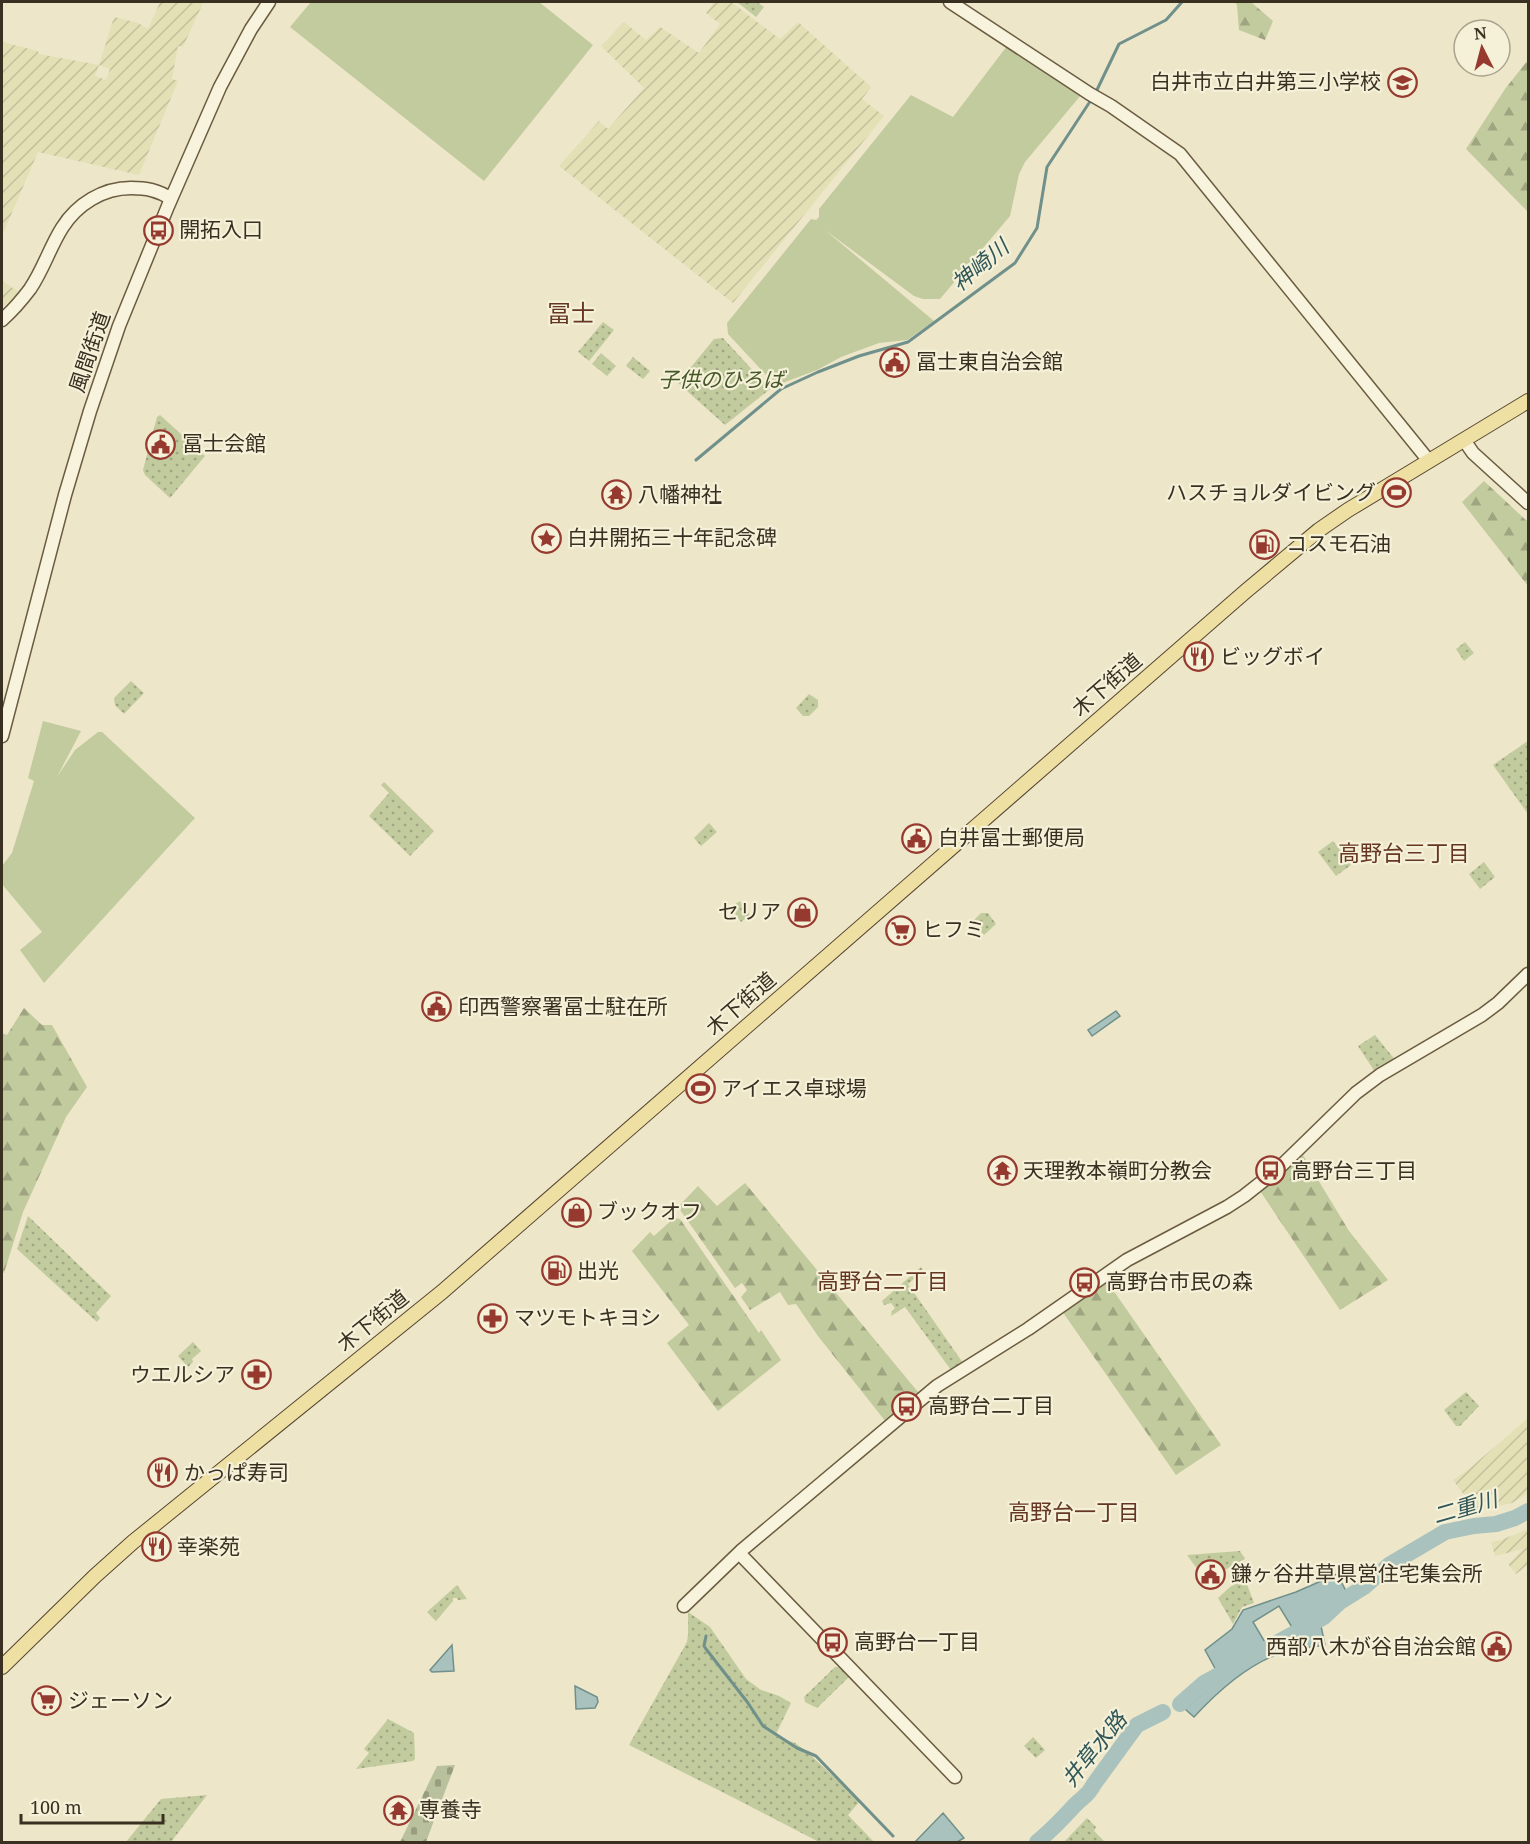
<svg xmlns="http://www.w3.org/2000/svg" width="1530" height="1844" font-family="'Noto Serif','Noto Sans JP',serif">
	<style>
		.farmland { fill: url(#farmland-furrows); fill-rule: evenodd }
		.forest { fill: url(#forest-firs) }
		.cemetery { fill: url(#cemetery-stones) }
		.park { fill: url(#park-dots) }
		.pitch { fill: #c1cb9d }
		.water { fill: #a9c2bd; stroke: #70908b; stroke-width: 1.5 }
		.lines { fill: none; stroke-linecap: round; stroke-linejoin: round }
		.stream { stroke: #70908b; stroke-width: 3 }
		.river { stroke: #a9c2bd; stroke-width: 16 }
		.secondary-casing { stroke: #6b5b41; stroke-width: 15 }
		.primary-casing { stroke: #574732; stroke-width: 16 }
		.secondary { stroke: #f8f3dc; stroke-width: 12 }
		.primary { stroke: #eedfa3; stroke-width: 14 }
		.labels { text-anchor: middle; stroke-width: 4.5; stroke-linejoin: round; paint-order: stroke }
		.poi-label { font-size: 21px; fill: #3a3021; stroke: #f5f0d8; text-anchor: start }
		.street-label { font-size: 21px; fill: #3a3021; stroke: #f5f0d8 }
		.park-label { font-size: 21px; font-style: italic; fill: #455628; stroke: #f5f0d8 }
		.water-label { font-size: 22px; font-style: italic; fill: #315759; stroke: #f5f0d8 }
		.neighbourhood-label { font-size: 22px; fill: #653722; stroke: #f5f0d8 }
		.quarter-label { font-size: 24px; fill: #653722; stroke: #f5f0d8 }
	</style>
	<defs>
		<pattern id="farmland-furrows" width="10" height="10" patternUnits="userSpaceOnUse" patternTransform="scale(1.5)"><rect width="10" height="10" fill="#e3e0b6"/><path d="M-1 1l2-2M0 10L10 0M9 11l2-2" fill="none" stroke="#c4c09c"/></pattern>
		<pattern id="forest-firs" width="22" height="20" patternUnits="userSpaceOnUse" patternTransform="scale(1.5)"><rect width="22" height="20" fill="#c1cb9d"/><path d="M5 1l3.5 6h-7zM16 11l3.5 6h-7z" fill="#9ea580"/></pattern>
		<pattern id="cemetery-stones" width="16" height="16" patternUnits="userSpaceOnUse" patternTransform="scale(1.5)"><rect width="16" height="16" fill="#b8c19b"/><path d="M2 7V4a2 2 0 0 1 4 0v3zM10 15v-3a2 2 0 0 1 4 0v3z" fill="#979d7e"/></pattern>
		<pattern id="park-dots" width="8" height="8" patternUnits="userSpaceOnUse" patternTransform="scale(1.5)"><rect width="8" height="8" fill="#c1cb9d"/><path d="M2 2h.1M6 6h.1" fill="none" stroke="#9ea580" stroke-width="1.8" stroke-linecap="round"/></pattern>
	</defs>
	<rect width="100%" height="100%" fill="#ede6c9"/>
	<path class="farmland" d="M160,2H200L203,3L183,47L178,46L172,79L178,81L139,175L38,152L2,236V42L38,51L39,54L99,65L114,17L138,23L148,29ZM99,65L110,69L106,80L95,76Z
		M714,2H731L780,39L798,22L871,87L862,99L884,116L733,303L559,166L599,121L608,129L644,88L601,46L624,22L646,40L660,27L699,53L720,24L706,13Z
		M2,281L19,292L2,308Z
		M1528,1418V1493L1512,1503L1476,1511L1453,1480L1469,1469Z
		M1528,1529V1565L1516,1574L1508,1564L1523,1549L1495,1556L1491,1542L1501,1540Z"/>
	<path class="forest" d="M1235,2H1251L1273,21L1265,40L1239,30L1237,5Z
		M1528,60V212L1466,149L1505,89Z
		M1484,481L1528,522V586L1462,502Z
		M24,1008L42,1025H52L87,1087L66,1117L23,1212L4,1273L2,1272V1033L7,1035Z
		M1303,1155L1349,1231L1388,1280L1340,1310L1260,1191L1282,1174Z
		M745,1183L918,1392V1396L886,1422L818,1336L796,1304L788,1305L780,1292L750,1310L741,1297L747,1290L742,1283L735,1288L678,1207L698,1186L717,1206Z
		M674,1218L680,1219L759,1333L761,1330L781,1360L718,1411L667,1343L689,1325L632,1251L650,1232L654,1236Z
		M1106,1280L1221,1445L1176,1475L1062,1311Z"/>
	<path class="cemetery" d="M455,1765L426,1842H400L437,1766Z"/>
	<path class="park" d="M737,2H757L764,7L756,17Z
		M603,322L614,330L589,361L578,352Z
		M723,338L770,389L725,425L678,383L714,339Z
		M601,353L616,366L607,376L592,364Z
		M633,357L650,371L643,379L626,366Z
		M160,415L205,456L170,498L145,475L143,470L157,417Z
		M1465,642L1474,653L1464,661L1456,649Z
		M131,681L144,693L124,714L115,705L114,698Z
		M809,694L818,700V707L809,716H803L796,708Z
		M1528,741V814L1493,765Z
		M384,782L434,831L410,856L369,816L389,793L381,785Z
		M709,823L717,832L701,846L694,838Z
		M1333,841L1351,865L1336,876L1318,852Z
		M1484,862L1495,877L1480,889L1469,874Z
		M740,901L750,915L741,922L731,907Z
		M981,913H988L996,924L984,935L973,921Z
		M1375,1035L1396,1061L1375,1072L1358,1046Z
		M28,1216L111,1296L96,1313L100,1318L97,1322L17,1249Z
		M921,1267L923,1271L908,1284L963,1363L951,1370L905,1307L891,1316L892,1311L895,1308L891,1303L884,1305L882,1301Z
		M193,1342L201,1351L192,1359L193,1362L188,1367L178,1356Z
		M1466,1392L1479,1406L1460,1426H1456L1444,1410Z
		M1240,1551L1245,1559L1221,1572L1213,1561L1198,1570L1187,1555Z
		M1245,1579L1254,1603L1242,1607L1233,1624L1218,1598L1230,1587Z
		M457,1585L467,1599L458,1600L457,1598H453V1601L436,1621L427,1612Z
		M688,1612L710,1627L746,1679L761,1690L779,1696L791,1703L775,1736L795,1743L805,1750L860,1801L848,1815L874,1842H819L736,1799L629,1745L687,1642L688,1635Z
		M835,1667H840L849,1677L817,1708L805,1702L804,1697Z
		M388,1719L414,1733L415,1759L413,1761L356,1769L369,1753L364,1749Z
		M1033,1737L1045,1750L1036,1758L1024,1746Z
		M207,1795L171,1842H126L161,1799Z
		M1087,1818L1096,1827L1094,1831L1104,1841L1064,1842Z"/>
	<path class="pitch" d="M311,2H539L593,45L484,181L290,27Z
		M1007,46L1081,95L1025,162L1019,174L1010,216L940,299H923L914,296L825,230L934,321L907,340L879,343L841,357L817,370L785,382L777,387L770,375H766L728,334L727,323L811,219L816,220L819,217V209L911,95L953,117Z
		M43,721L81,731L57,777L75,750L98,732H102L195,818L44,983L20,950L42,932L2,884V866L12,853L34,781L28,778Z"/>
	<path class="water" d="M1116,1011L1120,1016L1092,1036L1088,1030Z
		M1337,1574L1346,1591L1336,1597L1322,1611L1293,1629L1279,1606L1253,1622L1266,1644L1216,1670L1205,1650L1232,1629L1243,1610L1296,1592Z
		M1321,1626L1325,1645C1313,1647 1300,1648 1288,1651C1253,1660 1218,1691 1194,1717L1185,1709L1210,1687Z
		M452,1645L454,1671L432,1672L430,1670Z
		M575,1686L597,1697L598,1702L595,1708L576,1709Z
		M943,1813L964,1838L957,1842H915Z"/>
	<g class="lines">
		<path class="stream" d="M1095,94L1119,44L1166,20L1182,2
			M696,460L781,389L818,372L859,356L908,342L1015,263L1037,228L1047,167L1091,100
			M1385,1568L1388,1580
			M706,1636L704,1646L706,1649L748,1703L763,1726L797,1748L816,1756L893,1836"/>
		<path class="river" d="M1180,1704L1204,1683L1324,1617L1340,1602L1364,1587L1389,1565L1445,1532L1474,1526L1496,1524L1515,1518L1528,1511
			M1037,1842C1051,1831 1063,1818 1075,1805C1084,1796 1088,1796 1094,1784L1137,1725L1163,1712"/>
		<defs>
			<path id="secondary" d="M950,2L1090,94L1111,106L1180,154L1429,461
				M2,320C12,311 21,301 30,289C43,270 50,247 62,228C77,204 103,188 131,188C146,188 158,190 171,199
				M1464,440L1473,453L1528,503
				M2,736L65,495L90,411L119,326L168,206L220,87L251,29L269,2
				M739,1553L955,1777
				M684,1606L742,1550L937,1386L1028,1329L1127,1260L1227,1207L1244,1196L1277,1170L1356,1093L1380,1075L1482,1015L1498,1003L1528,974"/>
			<path id="primary" d="M2,1667L95,1576L133,1542L442,1292L1246,591L1319,530L1348,510L1528,401"/>
		</defs>
		<use href="#secondary" class="secondary-casing"/>
		<use href="#primary" class="primary-casing"/>
		<use href="#secondary" class="secondary"/>
		<use href="#primary" class="primary"/>
	</g>
	<defs>
		<symbol id="school-ring" viewBox="-11 -11 22 22"><circle r="9.5" fill="#f5f0d8" stroke="#963a30" stroke-width="1.5"/><path d="M0-5L7-2L0 1L-7-2ZM-4 1L0 2.5L4 1V4Q0 6-4 4Z" fill="#963a30"/></symbol>
		<symbol id="bus-ring" viewBox="-11 -11 22 22"><circle r="9.5" fill="#f5f0d8" stroke="#963a30" stroke-width="1.5"/><path d="M-5-6H5V4H4V6H2V4H-2V6H-4V4H-5ZM-3.5-4V0h7V-4ZM-3.5 1.2v1.5H-2V1.2ZM2 1.2v1.5H3.5V1.2Z" fill="#963a30"/></symbol>
		<symbol id="civic-ring" viewBox="-11 -11 22 22"><circle r="9.5" fill="#f5f0d8" stroke="#963a30" stroke-width="1.5"/><path d="M-.6-6.5H3V-4.5H.6V-3L4-1V1h2V6H-6V1h2V-1L-.6-3ZM-1.2 2.5V6h2.4V2.5Z" fill="#963a30"/></symbol>
		<symbol id="stadium-ring" viewBox="-11 -11 22 22"><circle r="9.5" fill="#f5f0d8" stroke="#963a30" stroke-width="1.5"/><path d="M0-5a6.5 5 0 1 0 0 10a6.5 5 0 1 0 0-10ZM-3.5-1.8h7v3.6h-7Z" fill="#963a30"/></symbol>
		<symbol id="temple-ring" viewBox="-11 -11 22 22"><circle r="9.5" fill="#f5f0d8" stroke="#963a30" stroke-width="1.5"/><path d="M0-6L5-2H3V0L6.5 2.5H4V6H1.5V3h-3V6H-4V2.5H-6.5L-3 0V-2H-5Z" fill="#963a30"/></symbol>
		<symbol id="sight-ring" viewBox="-11 -11 22 22"><circle r="9.5" fill="#f5f0d8" stroke="#963a30" stroke-width="1.5"/><path d="M0-6L1.8-2.2L6-1.7L2.9 1.2L3.7 5.4L0 3.3L-3.7 5.4L-2.9 1.2L-6-1.7L-1.8-2.2Z" fill="#963a30"/></symbol>
		<symbol id="fuel-ring" viewBox="-11 -11 22 22"><circle r="9.5" fill="#f5f0d8" stroke="#963a30" stroke-width="1.5"/><path d="M-5.5-6h7V0h2V4h1.3V-2.5L3-4.5l.8-.8L6-3V5H2.5V1h-1V6h-7ZM-4.2-4.7v3.2H.2V-4.7Z" fill="#963a30"/></symbol>
		<symbol id="restaurant-ring" viewBox="-11 -11 22 22"><circle r="9.5" fill="#f5f0d8" stroke="#963a30" stroke-width="1.5"/><path d="M-5-6h1v4h1v-4h1v4h1v-4h1v5L-1.5 .5V6h-2V.5L-5-1ZM5-6V6H3V1.5H1.5Q1.5-4 5-6Z" fill="#963a30"/></symbol>
		<symbol id="shop-ring" viewBox="-11 -11 22 22"><circle r="9.5" fill="#f5f0d8" stroke="#963a30" stroke-width="1.5"/><path d="M-5-2.5h2.3a2.7 3.5 0 0 1 5.4 0H5L5.5 6h-11ZM-1.5-2.5h3a1.5 2.3 0 0 0-3 0Z" fill="#963a30"/></symbol>
		<symbol id="supermarket-ring" viewBox="-11 -11 22 22"><circle r="9.5" fill="#f5f0d8" stroke="#963a30" stroke-width="1.5"/><path d="M-6-5.5h2.5l.6 2H6L4.5 2H-2.5L-4.4-4H-6ZM-1.5 3.2a1.3 1.3 0 1 0 .1 0ZM3 3.2a1.3 1.3 0 1 0 .1 0Z" fill="#963a30"/></symbol>
		<symbol id="pharmacy-ring" viewBox="-11 -11 22 22"><circle r="9.5" fill="#f5f0d8" stroke="#963a30" stroke-width="1.5"/><path d="M-2-6h4v4h4v4h-4v4h-4v-4h-4v-4h4Z" fill="#963a30"/></symbol>
	</defs>
	<g fill-rule="evenodd">
		<use href="#school-ring" x="1386" y="66" width="33" height="33"/>
		<use href="#bus-ring" x="142" y="214" width="33" height="33"/>
		<use href="#civic-ring" x="878" y="346" width="33" height="33"/>
		<use href="#civic-ring" x="144" y="428" width="33" height="33"/>
		<use href="#stadium-ring" x="1380" y="476" width="33" height="33"/>
		<use href="#temple-ring" x="600" y="478" width="33" height="33"/>
		<use href="#sight-ring" x="530" y="522" width="33" height="33"/>
		<use href="#fuel-ring" x="1248" y="528" width="33" height="33"/>
		<use href="#restaurant-ring" x="1182" y="640" width="33" height="33"/>
		<use href="#civic-ring" x="900" y="822" width="33" height="33"/>
		<use href="#shop-ring" x="786" y="896" width="33" height="33"/>
		<use href="#supermarket-ring" x="884" y="914" width="33" height="33"/>
		<use href="#civic-ring" x="420" y="990" width="33" height="33"/>
		<use href="#stadium-ring" x="684" y="1072" width="33" height="33"/>
		<use href="#temple-ring" x="986" y="1154" width="33" height="33"/>
		<use href="#bus-ring" x="1254" y="1154" width="33" height="33"/>
		<use href="#shop-ring" x="560" y="1196" width="33" height="33"/>
		<use href="#fuel-ring" x="540" y="1254" width="33" height="33"/>
		<use href="#bus-ring" x="1068" y="1266" width="33" height="33"/>
		<use href="#pharmacy-ring" x="476" y="1302" width="33" height="33"/>
		<use href="#pharmacy-ring" x="240" y="1358" width="33" height="33"/>
		<use href="#bus-ring" x="890" y="1390" width="33" height="33"/>
		<use href="#restaurant-ring" x="146" y="1456" width="33" height="33"/>
		<use href="#restaurant-ring" x="140" y="1530" width="33" height="33"/>
		<use href="#civic-ring" x="1194" y="1558" width="33" height="33"/>
		<use href="#bus-ring" x="816" y="1626" width="33" height="33"/>
		<use href="#civic-ring" x="1480" y="1630" width="33" height="33"/>
		<use href="#supermarket-ring" x="30" y="1684" width="33" height="33"/>
		<use href="#temple-ring" x="382" y="1794" width="33" height="33"/>
	</g>
	<g class="labels">
		<g class="poi-label">
			<text x="1381" y="89" text-anchor="end">白井市立白井第三小学校</text>
			<text x="179" y="237">開拓入口</text>
			<text x="916" y="369">冨士東自治会館</text>
			<text x="182" y="451">冨士会館</text>
			<text x="1376" y="500" text-anchor="end">ハスチョルダイビング</text>
			<text x="638" y="502">八幡神社</text>
			<text x="567" y="545">白井開拓三十年記念碑</text>
			<text x="1286" y="551">コスモ石油</text>
			<text x="1220" y="664">ビッグボイ</text>
			<text x="938" y="845">白井冨士郵便局</text>
			<text x="781" y="919" text-anchor="end">セリア</text>
			<text x="922" y="937">ヒフミ</text>
			<text x="458" y="1014">印西警察署冨士駐在所</text>
			<text x="721" y="1096">アイエス卓球場</text>
			<text x="1023" y="1178">天理教本嶺町分教会</text>
			<text x="1291" y="1178">高野台三丁目</text>
			<text x="597" y="1219">ブックオフ</text>
			<text x="577" y="1278">出光</text>
			<text x="1106" y="1289">高野台市民の森</text>
			<text x="514" y="1325">マツモトキヨシ</text>
			<text x="235" y="1382" text-anchor="end">ウエルシア</text>
			<text x="928" y="1413">高野台二丁目</text>
			<text x="184" y="1480">かっぱ寿司</text>
			<text x="177" y="1554">幸楽苑</text>
			<text x="1231" y="1581">鎌ヶ谷井草県営住宅集会所</text>
			<text x="854" y="1649">高野台一丁目</text>
			<text x="1476" y="1654" text-anchor="end">西部八木が谷自治会館</text>
			<text x="68" y="1708">ジェーソン</text>
			<text x="419" y="1817">専養寺</text>
		</g>
		<g class="street-label">
			<text transform="translate(90 352) rotate(-71)" y="7">風間街道</text>
			<text transform="translate(1107 685) rotate(-41)" y="7">木下街道</text>
			<text transform="translate(741 1004) rotate(-41)" y="7">木下街道</text>
			<text transform="translate(373 1321) rotate(-39)" y="7">木下街道</text>
		</g>
		<g class="park-label">
			<text x="721" y="387">子供のひろば</text>
		</g>
		<g class="water-label">
			<text transform="translate(980 265) rotate(-40)" y="8">神崎川</text>
			<text transform="translate(1465 1507) rotate(-16)" y="8">二重川</text>
			<text transform="translate(1094 1749) rotate(-51)" y="8">井草水路</text>
		</g>
		<g class="neighbourhood-label">
			<text x="1404" y="861">高野台三丁目</text>
			<text x="883" y="1289">高野台二丁目</text>
			<text x="1074" y="1520">高野台一丁目</text>
		</g>
		<g class="quarter-label">
			<text x="571" y="322">冨士</text>
		</g>
	</g>
	<rect width="1530" height="1844" fill="none" stroke="#3a3021" stroke-width="6"/>
	<g transform="translate(1482 48) rotate(354)"><circle r="28" fill="#f5f0d8" stroke="#aaa38f" stroke-width="1.5"/>
	<path d="M0-4.5L10 22L0 15L-10 22Z" fill="#963a30"/>
	<text y="-9" font-size="16" font-weight="bold" text-anchor="middle" fill="#3a3021">N</text>
	</g>
	<path d="M21 1814v9h142v-9" fill="none" stroke="#3a3021" stroke-width="3"/>
	<text x="30" y="1814" font-size="18" fill="#3a3021" stroke="#f5f0d8" stroke-width="4.5" paint-order="stroke">100 m</text>
</svg>
